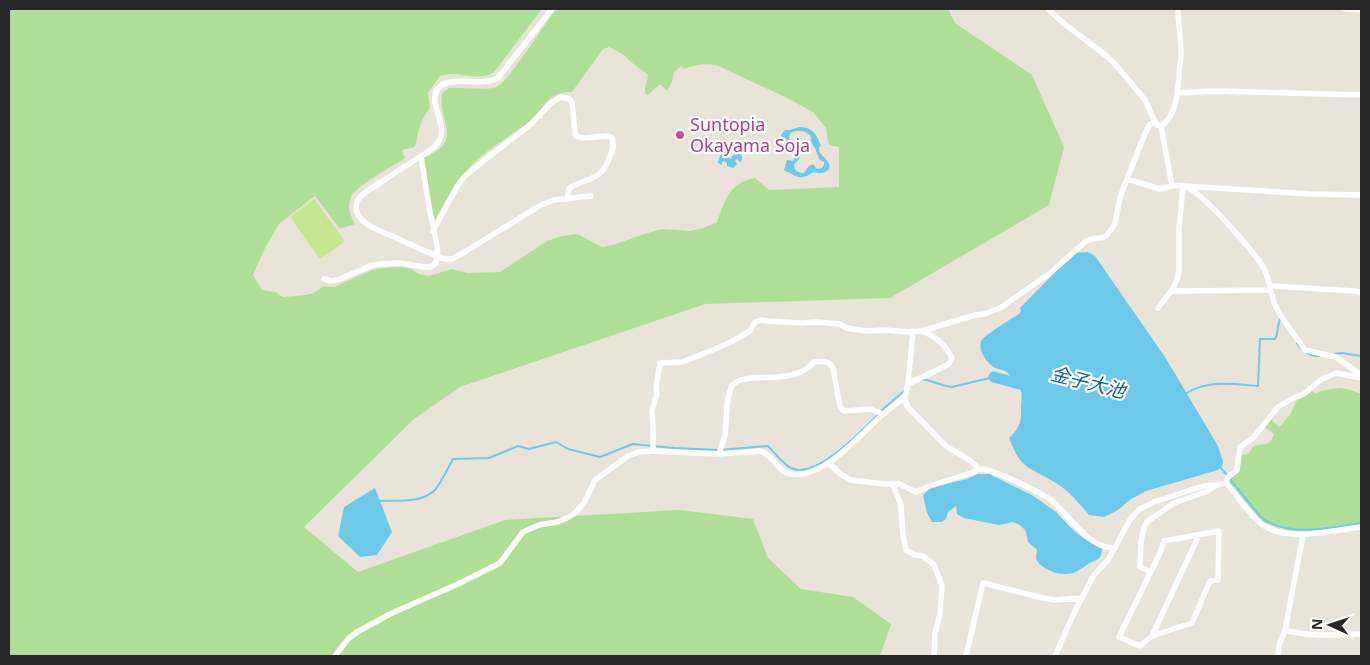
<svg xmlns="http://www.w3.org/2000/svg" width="1370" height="665" font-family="'Noto Sans','Noto Sans JP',sans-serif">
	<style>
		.green { fill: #afdf97 }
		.pitch { fill: #c2e692 }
		.water { fill: #6ec8e9; fill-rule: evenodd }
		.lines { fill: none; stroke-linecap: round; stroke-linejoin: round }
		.stream { stroke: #6ec8e9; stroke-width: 2 }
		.river { stroke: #6ec8e9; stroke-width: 11 }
		.minor { stroke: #fff; stroke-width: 5.5 }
		.hotel-dot { fill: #d1479c; stroke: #fff; stroke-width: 2 }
		.labels { text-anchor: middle; stroke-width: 4.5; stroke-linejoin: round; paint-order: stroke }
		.hotel-label { font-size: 18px; fill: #b23c85; stroke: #fff; text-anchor: start }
		.water-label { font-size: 19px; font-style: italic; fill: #116491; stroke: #fff }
	</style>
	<rect width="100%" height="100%" fill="#eae3d9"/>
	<path class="green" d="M9,9H542L495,71C483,81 466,74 452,74C448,74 444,75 440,76L428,93L430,108C420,119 418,134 415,147L402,150L405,158C394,166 355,186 351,197C347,207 350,215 355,224L340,229L315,196L279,224L265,248L253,275L262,290L275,292L283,297L306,295L314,293L324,286L334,287L372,270L383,268L401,267L411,269L419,274L428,276L452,269L467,273L500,272L547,241L562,236L578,234L590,241L602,247L613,245L644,234L662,229L690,231L703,228L717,222C725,200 730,182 755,178L769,190L839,187V147L829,145L827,136L826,128L813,112L785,97L716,65C705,63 695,65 684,69L681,66L674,72L672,82L667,91L660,84L648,95L645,93C644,87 648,81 648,75L631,62L624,55L609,47L603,49L572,92C545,92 547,107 530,121C514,134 495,144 480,157C459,175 448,196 435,220L432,211L424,158C465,139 438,125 442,93L449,88C462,87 485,91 496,87C506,84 542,29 550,17L555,11L561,9H948L955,23L1032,75L1064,147L1049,205L890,298L705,304L460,387L414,419L304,527L358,572L505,520L679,510L753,519L768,558L801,589L853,597L891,624L880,656H9Z
		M1340,388L1347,389L1361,394V522L1333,529L1301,532L1288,530L1263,522L1229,482L1240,456L1249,453L1253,447L1257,445L1266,444L1271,441L1274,434L1265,427L1271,419L1279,427L1290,415L1296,401L1302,398L1312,391L1316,394C1323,389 1331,389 1340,388Z"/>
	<path class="pitch" d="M314,199L345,241L320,259L290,217Z"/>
	<path class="water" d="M799,127C812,127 817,134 821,146L819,147C819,151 819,152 822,155C825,159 836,167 825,172C821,174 816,173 814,172C799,181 798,177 784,170L787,160L793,161C801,145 792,147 782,141L781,135L785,130H790ZM796,131H803L810,135L812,144L815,148L819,159L824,162V165L822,168L817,169L813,164L809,166L804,173C799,173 794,171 794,165C799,159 803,155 799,148L800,145L790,140L789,136L791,133Z
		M732,150L728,157L731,159L732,156L740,152C742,156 744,158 740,162L737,159L735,161L737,164L733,168L727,166V164L725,161L722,162V165L718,163C719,155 724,150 732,150Z
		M1088,252L1095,256L1165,357L1218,446L1223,462L1222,467L1218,470L1146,491L1131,499L1118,510L1104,517L1089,515C1079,503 1069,491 1056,483C1047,477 1032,471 1025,465C1017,459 1013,447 1009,438C1019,429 1022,421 1021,408C1021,401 1023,394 1020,389C1017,382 1011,375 1005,371C1000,369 995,369 991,365C985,360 978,349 981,341C985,335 1011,319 1019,314L1021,311L1020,308L1074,253Z
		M978,474H989L1032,495L1056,512L1074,531L1085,539L1102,548C1102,561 1096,559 1088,564C1081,569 1075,574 1066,574C1057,575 1039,568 1036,558C1036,555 1037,553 1037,550L1028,542C1026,530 1025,527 1013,522L999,525L964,518L957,514L956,506L948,512L946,519L942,522H932L927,513L923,495L932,487L967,479Z
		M375,488L392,532L377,555L360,557L338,536L344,507Z"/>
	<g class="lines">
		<path class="stream" d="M1297,343C1302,351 1309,356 1319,356
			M1334,354L1342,353L1361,356
			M922,379C933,381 942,386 952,387L994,377
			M1185,394C1207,379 1233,384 1258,386L1260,339H1275C1279,333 1277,322 1281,318
			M881,411L904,391
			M1220,467L1227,475
			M1230,479L1260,516C1283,538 1333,528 1361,523
			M378,501C396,500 421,504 435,490C441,483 448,468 453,459L489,458L518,446L529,449L556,442L568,449L600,457L633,444L674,448L719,450L768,446C775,453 783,464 791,468C816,480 861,431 878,415"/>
		<path class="river" d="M994,377L1031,387"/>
		<path class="minor" d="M552,9L498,78C480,88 447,73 437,90C427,107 454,129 434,147C427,153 419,157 412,162C401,169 390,176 380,183C373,187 366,191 361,196C354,203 355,213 362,220C370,228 382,232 392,236C409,244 427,252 444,259H452L463,253L541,205L554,200L591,196
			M1048,9L1062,22L1104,54L1115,64L1145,100L1155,122L1157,125L1161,126C1177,116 1177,93 1179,76C1179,68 1181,60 1181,52C1181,38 1178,23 1178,9
			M1345,9L1361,10
			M1177,93L1214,91L1361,95
			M1161,126L1172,186C1176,186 1180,185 1184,186C1203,192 1250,248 1262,265C1270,278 1270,292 1275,305C1281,319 1297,337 1305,350L1336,357L1361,375
			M1127,179L1160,189L1172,186
			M433,231L458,185L464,177L487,158L529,126L551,103L561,97L570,99L572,103L575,132L576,136L582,138L607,136L611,137C615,143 613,150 610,156C602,181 589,177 569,188L567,199
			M324,279L331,281L340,279L370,266L379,264L400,263L425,267H431L435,264L438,256L437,245L429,207L421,156
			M1271,286L1355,291L1361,293
			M1173,291L1271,290
			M1158,308C1168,294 1176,289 1179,271V228L1183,186L1311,194L1361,195
			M913,331L908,384L905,397L907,406L945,445C957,455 969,456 979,469
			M908,384L949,364L952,358C945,344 936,337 922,331
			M653,451V424L652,410L657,395L656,387L660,363L682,362L708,352L731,342L750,331L755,322L761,320L768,321L801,323L817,322L840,324L846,328L867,331L885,330L909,332L922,331L975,315L984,314L1000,308L1049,274L1086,241L1096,238H1102L1107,235L1115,224L1120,197L1144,136L1150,124L1155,122
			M719,454C721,448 723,442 725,435C727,421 725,399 732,386C742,369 794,388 814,362C822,361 828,360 833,368L840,407L844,411L870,409L883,414
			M829,463L840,474L851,480L884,484H899L916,492L927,487L974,472C976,470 977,469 980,469C992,468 1041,493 1051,500C1071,516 1086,548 1115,548
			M1226,483L1227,478L1237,470L1240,447L1253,438L1278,407L1295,397L1304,394L1322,379L1336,373L1361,378
			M893,485L901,505L903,535L906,550L915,555L923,556L934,565L942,586L940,614L935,633L934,656
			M1219,531L1218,580L1210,581L1192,623L1152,636L1140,646L1119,637L1160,553L1164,541Z
			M1151,572L1140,567L1141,542L1144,527L1148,521L1174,503L1208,491L1215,486
			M1285,630C1309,637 1336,635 1361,634
			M1152,636L1199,535
			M335,656L348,639L357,632L392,613L458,584L500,563L523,532L539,525L557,522L569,517L575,513L584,503L595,480L628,456L639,452L653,451L719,454L761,451C773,455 778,472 790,474C822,480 859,436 881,416C889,409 897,403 905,397
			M966,656L983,583L1043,598L1055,600L1083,598
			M1055,656L1075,611L1094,575L1108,560L1131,518L1140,509L1154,502L1203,486L1217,485L1226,483C1237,495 1246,510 1259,522C1283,544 1332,530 1361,527
			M1278,656L1279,645L1285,630L1303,535"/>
	</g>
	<circle class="hotel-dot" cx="680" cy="135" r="5"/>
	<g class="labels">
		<g class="hotel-label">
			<text x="690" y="131">Suntopia<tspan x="690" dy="21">Okayama Soja</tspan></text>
		</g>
		<g class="water-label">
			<text transform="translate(1088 382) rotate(14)" y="7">金子大池</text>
		</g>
	</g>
	<rect width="1370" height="665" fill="none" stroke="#272727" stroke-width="20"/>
	<g transform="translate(1330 625) rotate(273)" stroke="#ffffff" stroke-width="4" paint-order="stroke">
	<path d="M0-4L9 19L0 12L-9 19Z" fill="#272727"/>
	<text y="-8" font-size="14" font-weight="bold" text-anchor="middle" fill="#272727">N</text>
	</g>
</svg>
